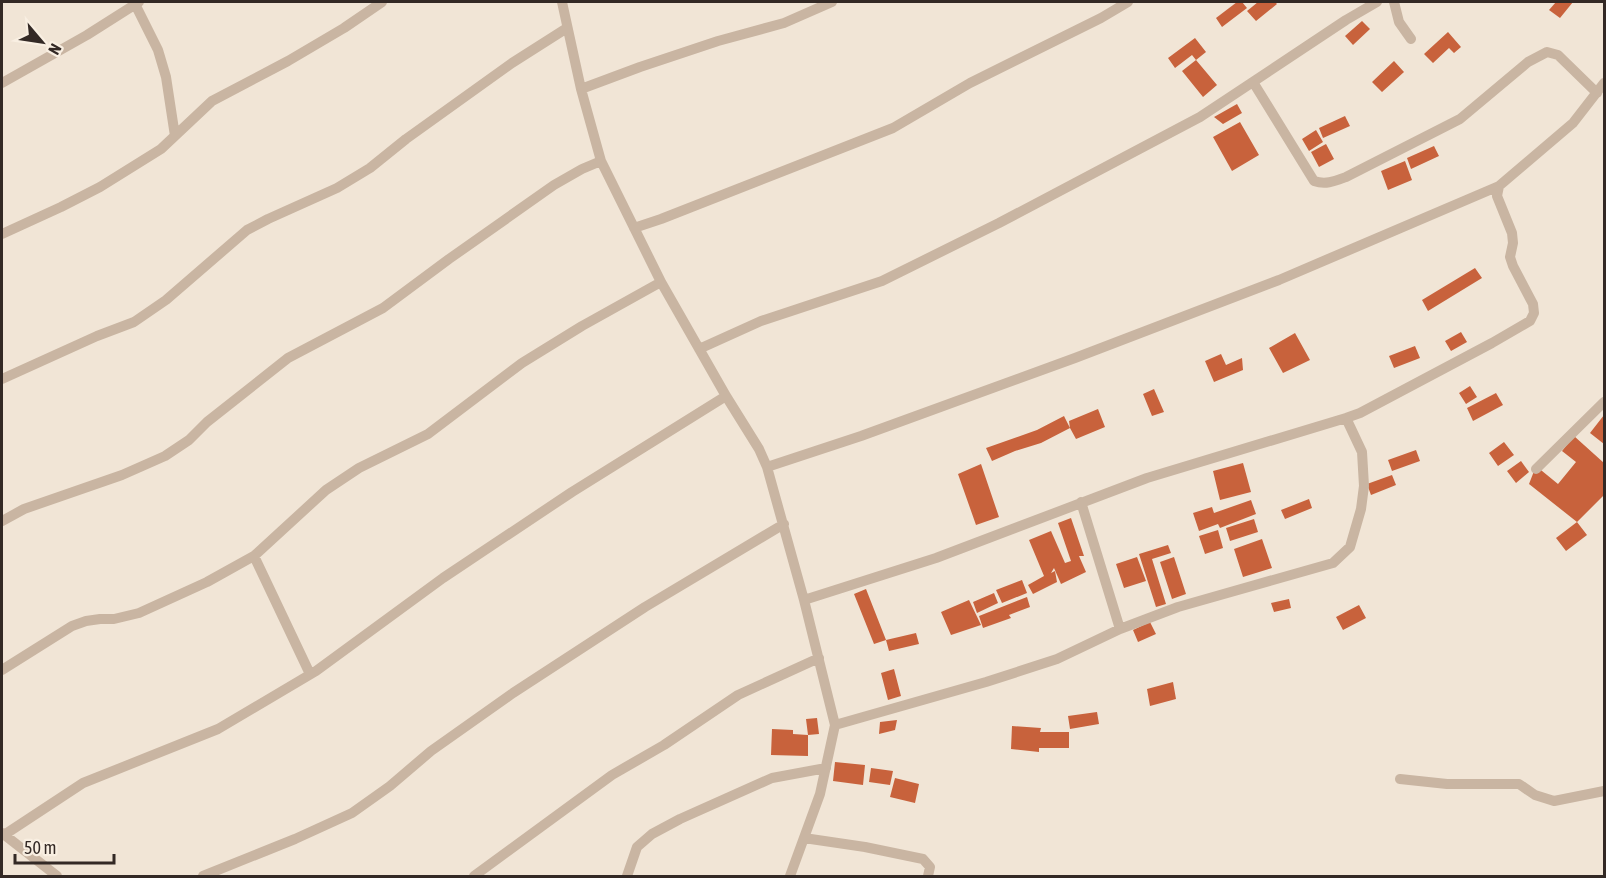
<svg xmlns="http://www.w3.org/2000/svg" width="1606" height="878" font-family="'Asap Condensed',sans-serif">
	<style>
		.building { fill: #c8623c }
		.lines { fill: none; stroke-linecap: round; stroke-linejoin: round }
		.street { stroke: #c9b5a2; stroke-width: 10 }
	</style>
	<rect width="100%" height="100%" fill="#f1e5d6"/>
	<path class="building" d="M1237,2H1242L1247,8L1222,27L1216,18Z
		M1258,2H1275L1277,4L1256,21L1247,11Z
		M1556,2H1573L1560,18L1549,10Z
		M1362,21L1370,29L1353,45L1345,36Z
		M1448,32L1461,47L1454,53L1449,48L1433,63L1424,54Z
		M1195,38L1206,52L1196,60L1192,55L1175,68L1168,58Z
		M1196,60L1217,85L1203,97L1182,71Z
		M1394,61L1404,72L1382,92L1372,82Z
		M1237,104L1242,113L1223,124L1214,117Z
		M1345,116L1350,126L1323,138L1319,128Z
		M1240,122L1259,155L1232,171L1213,137Z
		M1316,130L1323,142L1309,151L1302,139Z
		M1326,144L1334,159L1319,167L1311,152Z
		M1434,146L1439,156L1411,169L1407,158Z
		M1405,161L1412,180L1388,190L1381,171Z
		M1475,268L1482,278L1428,311L1422,300Z
		M1461,332L1467,342L1451,351L1445,341Z
		M1295,333L1310,360L1283,373L1269,348Z
		M1415,346L1420,358L1394,368L1389,356Z
		M1221,354L1226,365L1242,358L1243,370L1214,382L1205,361Z
		M1470,386L1477,397L1466,404L1459,393Z
		M1154,389L1164,412L1152,416L1143,394Z
		M1496,393L1503,405L1473,421L1467,408Z
		M1098,409L1105,427L1076,439L1070,428L1069,421Z
		M1604,415V444L1590,433Z
		M1064,416L1070,428L1041,443L1015,451L992,461L986,448L1037,430Z
		M1574,436L1604,463V495L1577,522L1529,484L1536,466L1558,484L1576,462L1562,451Z
		M1504,442L1514,455L1498,466L1489,453Z
		M1416,450L1420,461L1392,471L1388,460Z
		M1521,461L1529,472L1516,483L1507,471Z
		M1243,463L1251,492L1220,500L1213,471Z
		M981,464L999,517L976,525L958,474Z
		M1392,475L1396,485L1371,495L1367,484Z
		M1309,499L1312,508L1285,519L1281,510Z
		M1251,500L1256,514L1220,528L1218,524L1199,531L1193,513L1212,507L1214,513Z
		M1071,518L1084,556H1079L1086,572L1061,584L1054,568L1051,573L1055,571L1057,582L1033,594L1028,585L1044,576L1029,540L1051,531L1065,563L1071,561L1058,523Z
		M1254,519L1258,532L1230,541L1226,528Z
		M1577,522L1587,535L1566,551L1556,538Z
		M1218,530L1223,548L1205,554L1199,536Z
		M1262,539L1272,568L1243,577L1234,549Z
		M1168,545L1171,553L1152,559L1166,604L1156,607L1139,554Z
		M1137,557L1146,581L1124,588L1116,564Z
		M1174,557L1186,594L1172,599L1160,562Z
		M1022,580L1027,593L1002,603L996,590Z
		M866,589L886,640L874,644L854,594Z
		M994,593L998,603L977,613L973,602Z
		M1027,597L1030,607L1009,615L1011,618L983,628L979,616Z
		M1289,599L1291,608L1274,612L1271,603Z
		M969,600L981,625L951,635L941,612Z
		M1359,605L1366,618L1343,630L1336,617Z
		M1150,622L1156,634L1138,642L1133,630Z
		M916,633L919,644L889,651L886,640Z
		M894,669L901,696L888,700L881,673Z
		M1173,682L1176,699L1150,706L1147,689Z
		M1097,712L1099,724L1070,729L1068,716Z
		M817,718L819,734L808,735L806,719Z
		M897,720L895,730L879,734L880,722Z
		M1012,726L1041,728L1040,732H1069V748H1039V752L1011,749Z
		M772,729L793,730V734L808,735V756L771,755Z
		M835,762L865,765L863,785L833,781Z
		M871,768L893,771L890,785L869,782Z
		M895,778L919,784L915,803L890,797Z"/>
	<g class="lines">
		<path class="street" d="M562,2L581,89L601,161L661,282L726,396L759,449L767,467L804,600L835,725L820,794L790,876
			M1394,2L1399,22L1411,39
			M135,4L158,50L166,77L175,136
			M1253,82L1314,181C1326,185 1335,181 1346,177L1460,119L1528,62L1547,52L1558,55L1597,93
			M2,83L87,35L139,2
			M581,89L640,67L718,41L784,23L832,2
			M634,228L661,219L893,128L970,83L1101,18L1128,2
			M2,234L61,207L100,187L161,149L212,101L288,61L344,28L382,2
			M699,349L761,321L882,281L999,223L1200,117L1346,20L1377,2
			M2,379L97,336L134,322L166,300L247,230L268,219L337,188L370,168L406,139L512,63L567,28
			M767,467L861,436L1075,358L1279,280L1499,186
			M1536,469L1604,402
			M1081,502L1120,629
			M2,521L24,509L122,475L165,456L189,440L207,422L288,358L383,308L449,259L554,185L582,169L601,161
			M254,556L310,674
			M804,600L936,558L1147,478L1346,418L1360,413L1492,343L1530,321L1534,313L1533,304L1513,266L1510,257L1513,243L1512,233L1497,196L1499,186L1573,123L1604,83
			M2,670L72,626L86,621L100,619H114L139,613L207,582L254,556L326,490L359,468L428,434L522,363L582,326L661,282
			M835,725L986,682L1057,659L1120,629L1178,607L1333,563L1350,547L1361,509L1364,486L1362,452L1346,418
			M1400,779L1447,784H1519L1535,795L1554,801L1604,791
			M2,833L57,876
			M4,835L83,783L218,729L316,671L443,578L572,492L726,396
			M804,838L865,847L923,859L930,867L928,876
			M203,876L295,839L352,813L390,786L431,751L513,693L645,607L784,524
			M474,876L612,775L664,745L738,695L819,658
			M627,876L637,847L652,834L680,819L772,778L826,768"/>
	</g>
	<rect width="1606" height="878" fill="none" stroke="#332925" stroke-width="6"/>
	<g transform="translate(42 42) rotate(119)" stroke="#f9efe2" stroke-width="4.5" paint-order="stroke">
	<path d="M0-4.5L10 22L0 15L-10 22Z" fill="#332925"/>
	<text y="-9" font-size="16" font-weight="bold" text-anchor="middle" fill="#332925">N</text>
	</g>
	<path d="M15 854v9h99v-9" fill="none" stroke="#332925" stroke-width="3"/>
	<text x="24" y="854" font-size="18" fill="#332925" stroke="#f9efe2" stroke-width="4.5" paint-order="stroke">50 m</text>
</svg>
